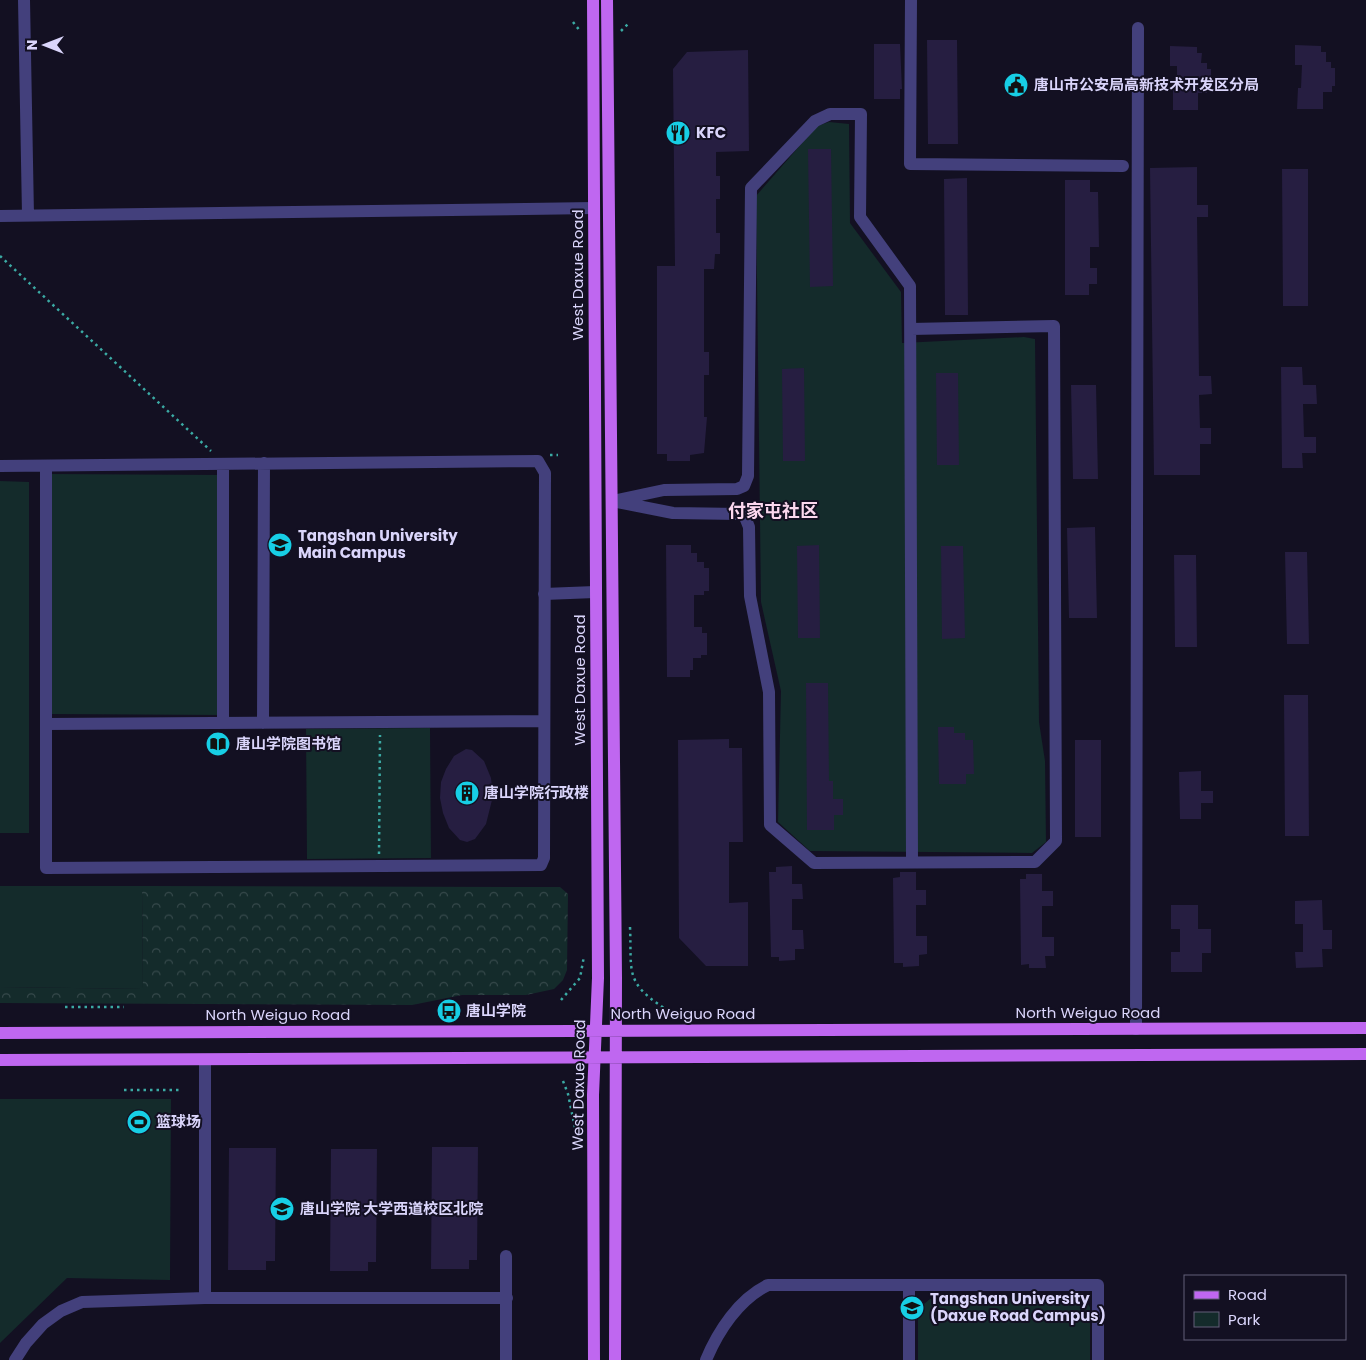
<svg xmlns="http://www.w3.org/2000/svg" width="1366" height="1360" font-family="Poppins,'Noto Sans SC',sans-serif">
	<style>
		.green { fill: #142b2b }
		.forest { fill: url(#forest-crowns) }
		.building { fill: #261e41 }
		.lines { fill: none; stroke-linecap: round; stroke-linejoin: round }
		.path { stroke: #3baaa4; stroke-width: 2.5; stroke-dasharray: 2.5 4; stroke-linecap: butt }
		.minor { stroke: #43407c; stroke-width: 12 }
		.major { stroke: #bf67f0; stroke-width: 12 }
		.labels { text-anchor: middle; stroke-width: 4; stroke-linejoin: round; paint-order: stroke }
		.poi-label { font-size: 15px; font-weight: bold; fill: #dad5fb; stroke: #131022; text-anchor: start }
		.street-label { font-size: 15px; fill: #dad5fb; stroke: #131022 }
		.quarter-label { font-size: 18px; font-weight: bold; fill: #fbd7ee; stroke: #131022 }
	</style>
	<defs>
		<pattern id="forest-crowns" width="20" height="18" patternUnits="userSpaceOnUse" patternTransform="scale(1.25)"><rect width="20" height="18" fill="#142b2b"/><path d="M2 6a3 3 0 1 1 6 0M12 15a3 3 0 1 1 6 0" fill="none" stroke="#36494b"/></pattern>
	</defs>
	<rect width="100%" height="100%" fill="#131022"/>
	<path class="green" d="M829,122L849,124L850,223L901,292L902,343L1024,337L1035,339L1039,722L1045,761L1046,842L1032,853L810,851L778,822L781,691L761,602L756,196L817,126Z
		M52,474L221,475L220,715L51,714Z
		M0,481L29,482V833H0Z
		M430,728L431,858L307,859L306,729Z
		M0,886H142L143,989L0,987Z
		M0,1099H171L170,1280L67,1278L0,1343Z
		M1079,1298L1086,1301L1090,1307V1360H918V1309L930,1299Z"/>
	<path class="forest" d="M142,886L560,887L568,894L567,970L563,980L554,989L526,995H462L412,1005L0,1003V987L143,989Z"/>
	<path class="building" d="M927,40H957L958,144H928Z
		M874,44H900L902,89H900V99H874Z
		M1295,45L1321,46V52H1326V62H1331V68H1335V86H1332V92H1323V109H1297L1298,88H1301L1302,65H1295Z
		M1170,46L1197,47V53H1202L1201,63H1207V69H1211V87H1207V93H1198V110H1173V89H1177V66H1170Z
		M748,50L749,151L716,152V176H720V199H716V233H720V254H715L714,269H704V352H709V375H704V417H707L704,453L690,455V461H667V454H657V266H675L673,69L687,52Z
		M808,149H831L833,286L810,287Z
		M1197,167V205H1208V217H1197L1199,376H1211L1212,394L1199,395L1200,428H1211V444H1200V475H1154L1150,168Z
		M1282,169H1308V306H1283Z
		M967,178L968,315H945L944,179Z
		M1065,180H1090V192H1098L1099,247H1090V268H1097V284H1089V295H1065Z
		M1281,367H1302L1303,385H1316L1317,404H1303L1304,437H1316V453H1302L1303,468H1282Z
		M804,368L805,461H783L782,369Z
		M936,373H958L959,465H937Z
		M1071,385H1096L1098,479H1073Z
		M1095,527L1097,618H1069L1067,528Z
		M666,545H691V553H697V562H704V568H709V591H704V595H694V627H702V633H707V655H701V658H693V670H690V677H667Z
		M819,545L820,638H798L797,546Z
		M941,546H963L965,638L942,639Z
		M1285,552H1307L1309,644H1287Z
		M1174,555H1196L1197,647H1175Z
		M806,683H828L829,781H833V799H843V815H834V830H807Z
		M1284,695H1308L1309,836H1285Z
		M938,727H954V733H965V740H973L974,774H966V784H939Z
		M729,739V748H742L743,842H729V903L748,902V966H706L679,938L678,740Z
		M1075,740H1101V837H1075Z
		M466,749L472,750L484,761L491,778L493,796L486,824L475,839L467,842L460,840L449,828L443,813L440,798L441,782L446,769L454,756Z
		M1201,771V791H1213V803H1201V819H1180L1179,772Z
		M792,866V884H802L803,899H792V930H803L804,949H795V960L779,961V957H771L769,872H776V867Z
		M900,872H916V890H926V905H916V936H927V954L919,955V966L903,967V963H894L893,878L900,877Z
		M1026,874H1042V891H1053V906H1042V937H1054V956H1045L1046,968H1029V964L1021,965L1020,879H1026Z
		M1322,900L1323,930H1332V949H1322L1323,967L1296,968L1295,952H1303V924H1295V901Z
		M1171,905H1198V929H1211V953H1202V972H1171V952H1180V929H1171Z
		M432,1147H478L477,1260H469V1269H431Z
		M229,1148H276L275,1261H266V1270H228Z
		M331,1149H377L376,1262H368V1271H330Z"/>
	<g class="lines">
		<path class="path" d="M573,22L580,31
			M621,31L630,22
			M0,256L211,451
			M550,455H558
			M379,854L380,735
			M630,927C632,971 624,982 664,1008
			M561,1000L580,978L584,956
			M65,1007H124
			M563,1081L568,1094L575,1128
			M124,1090H181"/>
		<path class="minor" d="M24,0L28,215
			M911,0L910,164L1123,166
			M0,216L594,208
			M0,466L538,461L545,473L544,858L541,865L46,868V466
			M617,500L664,490L737,489L744,486L748,476L751,188L815,121L830,114H861L860,217L910,286L912,862
			M612,501L673,513L739,514L745,517L749,527L750,596L769,692L770,825L814,863L1035,862L1056,841L1054,326L911,329
			M544,594L595,592
			M223,723V464
			M263,723L264,463
			M46,724L544,721
			M1136,1029L1138,28
			M506,1256V1360
			M909,1286V1360
			M205,1298V1060
			M15,1360L26,1343L43,1324L61,1311L82,1302L205,1298H507
			M706,1360C718,1331 739,1299 768,1285H1098V1360"/>
		<path class="major" d="M593,0L598,978L593,1095L594,1360
			M607,0L616,978L615,1360
			M0,1033L1366,1028
			M0,1060L1366,1054"/>
	</g>
	<defs>
		<symbol id="civic-disc" viewBox="-11 -11 22 22"><circle r="9.5" fill="#17cee5" stroke="#131022"/><path d="M-.6-6.5H3V-4.5H.6V-3L4-1V1h2V6H-6V1h2V-1L-.6-3ZM-1.2 2.5V6h2.4V2.5Z" fill="#111"/></symbol>
		<symbol id="restaurant-disc" viewBox="-11 -11 22 22"><circle r="9.5" fill="#17cee5" stroke="#131022"/><path d="M-5-6h1v4h1v-4h1v4h1v-4h1v5L-1.5 .5V6h-2V.5L-5-1ZM5-6V6H3V1.5H1.5Q1.5-4 5-6Z" fill="#111"/></symbol>
		<symbol id="university-disc" viewBox="-11 -11 22 22"><circle r="9.5" fill="#17cee5" stroke="#131022"/><path d="M0-5L7-2L0 1L-7-2ZM-4 1L0 2.5L4 1V4Q0 6-4 4Z" fill="#111"/></symbol>
		<symbol id="library-disc" viewBox="-11 -11 22 22"><circle r="9.5" fill="#17cee5" stroke="#131022"/><path d="M-6-4Q-3-5.5-.7-3.5V5Q-3 3-6 4ZM6-4Q3-5.5 .7-3.5V5Q3 3 6 4Z" fill="#111"/></symbol>
		<symbol id="building-disc" viewBox="-11 -11 22 22"><circle r="9.5" fill="#17cee5" stroke="#131022"/><path d="M-4-6H4V6H1V3H-1V6H-4ZM-2.5-4.3h1.7v1.8h-1.7ZM.8-4.3h1.7v1.8H.8ZM-2.5-1h1.7V.8h-1.7ZM.8-1h1.7V.8H.8Z" fill="#111"/></symbol>
		<symbol id="bus-disc" viewBox="-11 -11 22 22"><circle r="9.5" fill="#17cee5" stroke="#131022"/><path d="M-5-6H5V4H4V6H2V4H-2V6H-4V4H-5ZM-3.5-4V0h7V-4ZM-3.5 1.2v1.5H-2V1.2ZM2 1.2v1.5H3.5V1.2Z" fill="#111"/></symbol>
		<symbol id="stadium-disc" viewBox="-11 -11 22 22"><circle r="9.5" fill="#17cee5" stroke="#131022"/><path d="M0-5a6.5 5 0 1 0 0 10a6.5 5 0 1 0 0-10ZM-3.5-1.8h7v3.6h-7Z" fill="#111"/></symbol>
	</defs>
	<g fill-rule="evenodd">
		<use href="#civic-disc" x="1002" y="71" width="28" height="28"/>
		<use href="#restaurant-disc" x="664" y="119" width="28" height="28"/>
		<use href="#university-disc" x="266" y="531" width="28" height="28"/>
		<use href="#library-disc" x="204" y="730" width="28" height="28"/>
		<use href="#building-disc" x="453" y="779" width="28" height="28"/>
		<use href="#bus-disc" x="435" y="997" width="28" height="28"/>
		<use href="#stadium-disc" x="125" y="1108" width="28" height="28"/>
		<use href="#university-disc" x="268" y="1195" width="28" height="28"/>
		<use href="#university-disc" x="898" y="1294" width="28" height="28"/>
	</g>
	<g class="labels">
		<g class="poi-label">
			<text x="1034" y="90">唐山市公安局高新技术开发区分局</text>
			<text x="696" y="138">KFC</text>
			<text x="298" y="541">Tangshan University<tspan x="298" dy="17">Main Campus</tspan></text>
			<text x="236" y="749">唐山学院图书馆</text>
			<text x="484" y="798">唐山学院行政楼</text>
			<text x="466" y="1016">唐山学院</text>
			<text x="156" y="1127">篮球场</text>
			<text x="300" y="1214">唐山学院 大学西道校区北院</text>
			<text x="930" y="1304">Tangshan University<tspan x="930" dy="17">(Daxue Road Campus)</tspan></text>
		</g>
		<g class="street-label">
			<text transform="translate(578 275) rotate(-90)" y="5">West Daxue Road</text>
			<text transform="translate(580 680) rotate(-90)" y="5">West Daxue Road</text>
			<text x="1088" y="1018">North Weiguo Road</text>
			<text x="683" y="1019">North Weiguo Road</text>
			<text x="278" y="1020">North Weiguo Road</text>
			<text transform="translate(579 1085) rotate(-89)" y="5">West Daxue Road</text>
		</g>
		<g class="quarter-label">
			<text x="773" y="517">付家屯社区</text>
		</g>
	</g>
	<rect x="1184" y="1275" width="162" height="65" fill="#131022" stroke="#635f79"/>
	<rect x="1194" y="1291" width="25" height="8" fill="#bf67f0" stroke="#635f79"/>
	<text x="1228" y="1300" font-size="15" fill="#dad5fb">Road</text>
	<rect x="1194" y="1312" width="25" height="15" fill="#142b2b" stroke="#635f79"/>
	<text x="1228" y="1325" font-size="15" fill="#dad5fb">Park</text>
	<g transform="translate(45 45) rotate(270)" stroke="#131022" stroke-width="4" paint-order="stroke">
	<path d="M0-4L9 19L0 12L-9 19Z" fill="#dad5fb"/>
	<text y="-8" font-size="14" font-weight="bold" text-anchor="middle" fill="#dad5fb">N</text>
	</g>
</svg>
